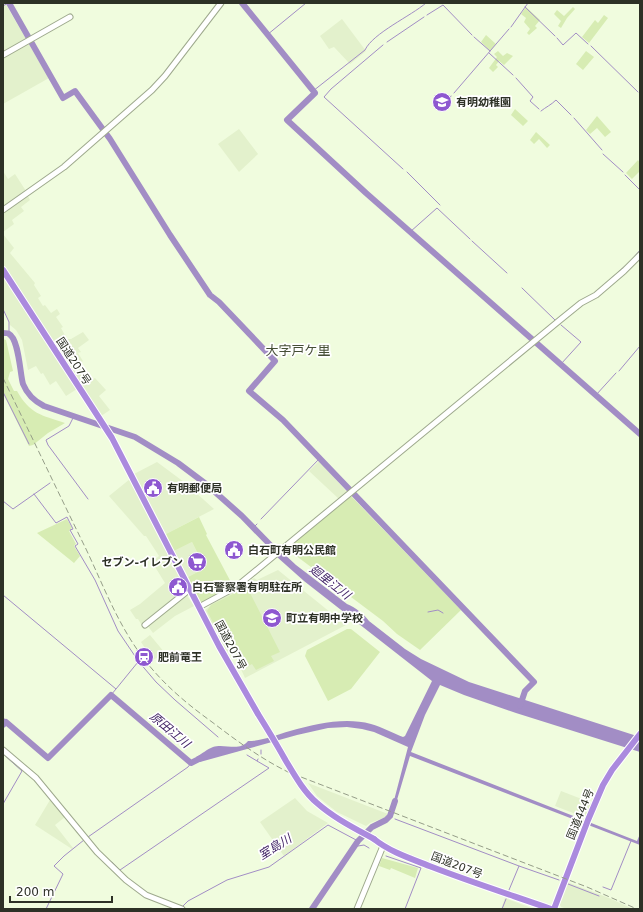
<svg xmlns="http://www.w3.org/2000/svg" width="643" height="912" font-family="'DejaVu Sans','Noto Sans JP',sans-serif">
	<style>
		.built { fill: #e3f1cc }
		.green { fill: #d7ecb3 }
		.water { fill: #a28dc5 }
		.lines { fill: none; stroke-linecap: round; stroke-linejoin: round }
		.stream { stroke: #a28dc5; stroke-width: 1 }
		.river { stroke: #a28dc5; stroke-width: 6 }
		.secondary-casing { stroke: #9ea98d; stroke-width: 7 }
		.highway-casing { stroke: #fff; stroke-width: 8 }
		.secondary { stroke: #fff; stroke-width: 5 }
		.highway { stroke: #ab8ade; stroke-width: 6 }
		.rail { stroke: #959d88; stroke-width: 1; stroke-dasharray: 6 3; stroke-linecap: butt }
		.highway-bridge-casing { stroke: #fff; stroke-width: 8; stroke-linecap: butt }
		.highway-bridge { stroke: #ab8ade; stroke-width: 6 }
		.labels { text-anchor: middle; stroke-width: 3.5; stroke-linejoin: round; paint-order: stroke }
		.poi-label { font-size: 11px; font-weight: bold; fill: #2d3126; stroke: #fff; text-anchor: start }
		.street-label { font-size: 11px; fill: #2d3126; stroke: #fff }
		.water-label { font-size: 12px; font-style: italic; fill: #422466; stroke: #fff }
		.quarter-label { font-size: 13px; fill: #464f36; stroke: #fff }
	</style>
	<rect width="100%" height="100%" fill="#f0fcde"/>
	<path class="built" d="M3,3H5L26,39L3,52Z
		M342,19L366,51L350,64L334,47L329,49L320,36Z
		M28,43L49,78L3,104V57Z
		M239,129L258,154L239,172L218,144Z
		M3,171L8,179L15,174L26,191L3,207Z
		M28,196L30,200L21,207L24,211L12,220L14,224L3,232V214Z
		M3,234L14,248L10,253L35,283L34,285L41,296L38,298L43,306L45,305L51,313L57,309L60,314L56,317L63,327L61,328L67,339H71L83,332L89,340L78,348L81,352L78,353L83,361L77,366L90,381L95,378L106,390L99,396L110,410L101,416L3,265Z
		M3,274L77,389L66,396L56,381L50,385L43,373L41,374L36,366L28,370L22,340L16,330L10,325L3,307Z
		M319,461L347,492L339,499L309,471Z
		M157,462L184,482L214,509L166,534L134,474Z
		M130,479L186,586L184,590L141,624L138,619H136L130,610L140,604L165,583L152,562L159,556L146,536H144L109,496Z
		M192,542L205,568L188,577L174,551Z
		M278,570L346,625L245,678L233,652L230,653L226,650L205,610L212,604L237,590L254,578L257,580Z
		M186,594L194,606L175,616L153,633L147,625Z
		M150,635L165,653L153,660L141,642Z
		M308,783L388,814L386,817L370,823L366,826L337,812L328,805L317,796Z
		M561,791L592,803L586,818L555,806Z
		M295,798L307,811L328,823L284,856L260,822Z
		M50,800H52L65,817L55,825L73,848L72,849L35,825Z
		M567,882L609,898L633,909H567L561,907L559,903Z
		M505,898L534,909H501Z"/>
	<path class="green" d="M526,7L540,20L535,26L537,28L529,35L527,33L530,29L524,22L526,18L521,14Z
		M573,7L575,9L567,18L561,28L558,26L561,21L554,14L557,10L564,16Z
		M604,15L608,18L589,43L582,37L595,20L598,23Z
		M486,35L496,44L490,51L481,42Z
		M498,51L503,56L507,53L513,56L504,65L499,61L496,65L498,67L493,72L489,68L497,57L494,54Z
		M586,51L594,57L583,70L576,64Z
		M515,109L528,121L523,126L511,115Z
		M597,116L611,132L605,137L597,128L590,134L586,130Z
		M536,132L550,145L547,148L539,139L534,144L530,140Z
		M638,160L640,163V171L632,179L626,173Z
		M3,339L6,340L13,371L10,372L8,379L14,391H17C30,414 41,415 65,423L48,433L33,445L29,446L3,393Z
		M351,496L461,610L420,650L397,634L383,621L299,558L288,548Z
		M199,517L207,534L206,535L233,586L201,603L188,577L205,568L192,542L174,551L166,534Z
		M67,519L72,528L69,531L76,544L74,546L80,556L74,563L37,533Z
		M247,587L280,652L271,656L274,661L256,670L252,664L242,669L233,650L227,649L207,611L211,605Z
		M347,629H351L380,652L351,689L328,701L305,656L307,650Z
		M382,858L418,868L415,878L391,868L390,870L379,866Z"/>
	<path class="water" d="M282,552L296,565L347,604C356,608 364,614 369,621L405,649L421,659L469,682L640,737V752L516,713L464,695L440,685L425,715L411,752L637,841L640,834V845L410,756L394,810L392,808L408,747L374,732L362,729L347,727L328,728L297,735L200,762L196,757C202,754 207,749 213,747C224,743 240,752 248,741C262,741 276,735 290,731C317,724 344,717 371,724C382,727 393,733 403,737L405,736L432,681L304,581L277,557Z"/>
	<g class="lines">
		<path class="stream" d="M3,6L8,3
			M525,7L555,36
			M427,15L443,5L472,35
			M511,27L528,3
			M267,35L306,3
			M474,37L490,51
			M557,38L563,45L576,33L588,44
			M387,42L424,17
			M383,45L331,89L324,97L403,169
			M591,46L638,92
			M489,53L513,75
			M516,78L533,97L530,101L539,109
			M313,91L365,50C373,33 411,16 426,3
			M315,93L317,94
			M454,93L509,29
			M450,98L451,96
			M541,111C546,107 551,105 556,100L571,115
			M574,118L602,150
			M603,154L623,172
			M407,172L440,205
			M625,175L640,190
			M410,232L437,208L470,239
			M472,241L507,273
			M634,257L640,250
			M606,283L625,266
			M522,288L555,320
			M3,309L9,322V334
			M561,364L581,342L561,325
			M619,371L640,346
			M3,392L29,444
			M596,395L616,373
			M74,416L69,426L46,440L48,445L88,499
			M34,494L56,523L67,517L73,529L70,530L78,544L75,546L95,580L118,631L139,662L156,682L175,700L218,737
			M3,501L13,509L50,483
			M261,519L320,458
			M254,527L257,524
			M3,595L116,689L111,695
			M428,612L438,610L443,613
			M116,689L138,662
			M3,717L6,722
			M261,750V754
			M3,754L22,771L3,804
			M247,755L257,761
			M395,819L519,866
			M88,837L188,767L191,763
			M355,845L358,846L364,845L369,848
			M386,856L421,868L405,909
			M112,862L120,870L269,768L257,761L258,759
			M568,884L599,896
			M603,887L611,890L631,841
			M509,890L519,866L559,880
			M182,907L188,901L227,880L269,867L328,825L358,841
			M46,909L63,874L54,866L64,856L84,840
			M502,909L506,899"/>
		<path class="river" d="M9,3L63,98L75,91L110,139L170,235L210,295L219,302L275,361L249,391L283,420L534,682L525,691L520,706
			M242,3L315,93L287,120L366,193L640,434
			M3,333C5,333 8,333 9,334C19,339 20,374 23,384C27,394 34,401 44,406L135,437L178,463L206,484L242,516L281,556
			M3,725L6,722L48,758L111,695L191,763L205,756
			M312,909L358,841L372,827L386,820L390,816L395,801"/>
		<defs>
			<path id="secondary" d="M3,55L70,17
				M3,210L64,167L152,90L165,76L221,3
				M199,607L236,587L560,320L581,303L596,295L624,271L640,255
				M145,625L190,589
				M3,750L36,778L97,852L126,880L146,895L182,909
				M357,909L383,846"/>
			<path id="highway" d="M3,270L112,438L219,646L258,714
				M374,839C390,852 412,859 432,867C471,882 511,895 551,909
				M554,909L588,820L603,785L612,770L640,734"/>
		</defs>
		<use href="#secondary" class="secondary-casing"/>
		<use href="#highway" class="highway-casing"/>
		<use href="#secondary" class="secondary"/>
		<use href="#highway" class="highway"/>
		<path class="rail" d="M3,378C31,435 58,492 86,549C104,587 118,625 144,659C163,684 187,704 212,722C237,741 260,758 288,772L587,887L637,909"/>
		<defs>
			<path id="highway-bridge" d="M258,714C268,730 277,745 286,761C295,776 304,792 317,803C334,818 354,828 374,839"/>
		</defs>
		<use href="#highway-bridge" class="highway-bridge-casing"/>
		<use href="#highway-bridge" class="highway-bridge"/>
	</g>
	<defs>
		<symbol id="school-disc" viewBox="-11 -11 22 22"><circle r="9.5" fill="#8e58d0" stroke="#fff"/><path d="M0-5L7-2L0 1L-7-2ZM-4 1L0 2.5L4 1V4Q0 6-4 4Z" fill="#fff"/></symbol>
		<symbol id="civic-disc" viewBox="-11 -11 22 22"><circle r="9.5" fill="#8e58d0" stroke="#fff"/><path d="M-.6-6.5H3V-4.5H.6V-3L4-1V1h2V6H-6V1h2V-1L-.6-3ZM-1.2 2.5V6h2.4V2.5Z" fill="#fff"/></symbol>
		<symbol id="supermarket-disc" viewBox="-11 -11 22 22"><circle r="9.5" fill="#8e58d0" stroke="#fff"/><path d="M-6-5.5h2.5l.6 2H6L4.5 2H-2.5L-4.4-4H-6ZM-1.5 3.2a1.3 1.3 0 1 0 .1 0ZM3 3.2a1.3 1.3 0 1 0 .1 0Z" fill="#fff"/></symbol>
		<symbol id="station-disc" viewBox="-11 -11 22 22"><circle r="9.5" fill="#8e58d0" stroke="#fff"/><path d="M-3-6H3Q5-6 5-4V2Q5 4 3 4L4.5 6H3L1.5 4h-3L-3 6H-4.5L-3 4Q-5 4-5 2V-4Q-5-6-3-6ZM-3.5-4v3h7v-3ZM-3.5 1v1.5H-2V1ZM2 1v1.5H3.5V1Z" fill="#fff"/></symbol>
	</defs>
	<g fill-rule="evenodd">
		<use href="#school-disc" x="431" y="91" width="22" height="22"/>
		<use href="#civic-disc" x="142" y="477" width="22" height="22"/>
		<use href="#civic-disc" x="223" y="539" width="22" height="22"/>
		<use href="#supermarket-disc" x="186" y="551" width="22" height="22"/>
		<use href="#civic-disc" x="167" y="576" width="22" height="22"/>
		<use href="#school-disc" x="261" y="607" width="22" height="22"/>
		<use href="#station-disc" x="133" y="646" width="22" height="22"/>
	</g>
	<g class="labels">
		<g class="poi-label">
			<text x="456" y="106">有明幼稚園</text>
			<text x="167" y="492">有明郵便局</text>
			<text x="248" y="554">白石町有明公民館</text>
			<text x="183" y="566" text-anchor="end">セブン-イレブン</text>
			<text x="192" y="591">白石警察署有明駐在所</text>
			<text x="286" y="622">町立有明中学校</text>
			<text x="158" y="661">肥前竜王</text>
		</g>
		<g class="street-label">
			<text transform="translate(74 361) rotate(57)" y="4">国道207号</text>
			<text transform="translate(231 645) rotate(62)" y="4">国道207号</text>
			<text transform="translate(580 814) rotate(-68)" y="4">国道444号</text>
			<text transform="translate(457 865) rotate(21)" y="4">国道207号</text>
		</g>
		<g class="water-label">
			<text transform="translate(330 582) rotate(38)" y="4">廻里江川</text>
			<text transform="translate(170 730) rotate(40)" y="4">原田江川</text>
			<text transform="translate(275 847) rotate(-32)" y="4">室島川</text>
		</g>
		<g class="quarter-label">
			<text x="298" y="355">大字戸ケ里</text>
		</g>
	</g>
	<rect width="643" height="912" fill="none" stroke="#2d3126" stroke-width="8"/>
	<path d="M10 896v6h102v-6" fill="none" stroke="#2d3126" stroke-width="2"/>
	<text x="16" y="896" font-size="12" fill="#2d3126" stroke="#ffffff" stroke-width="3" paint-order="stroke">200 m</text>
</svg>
